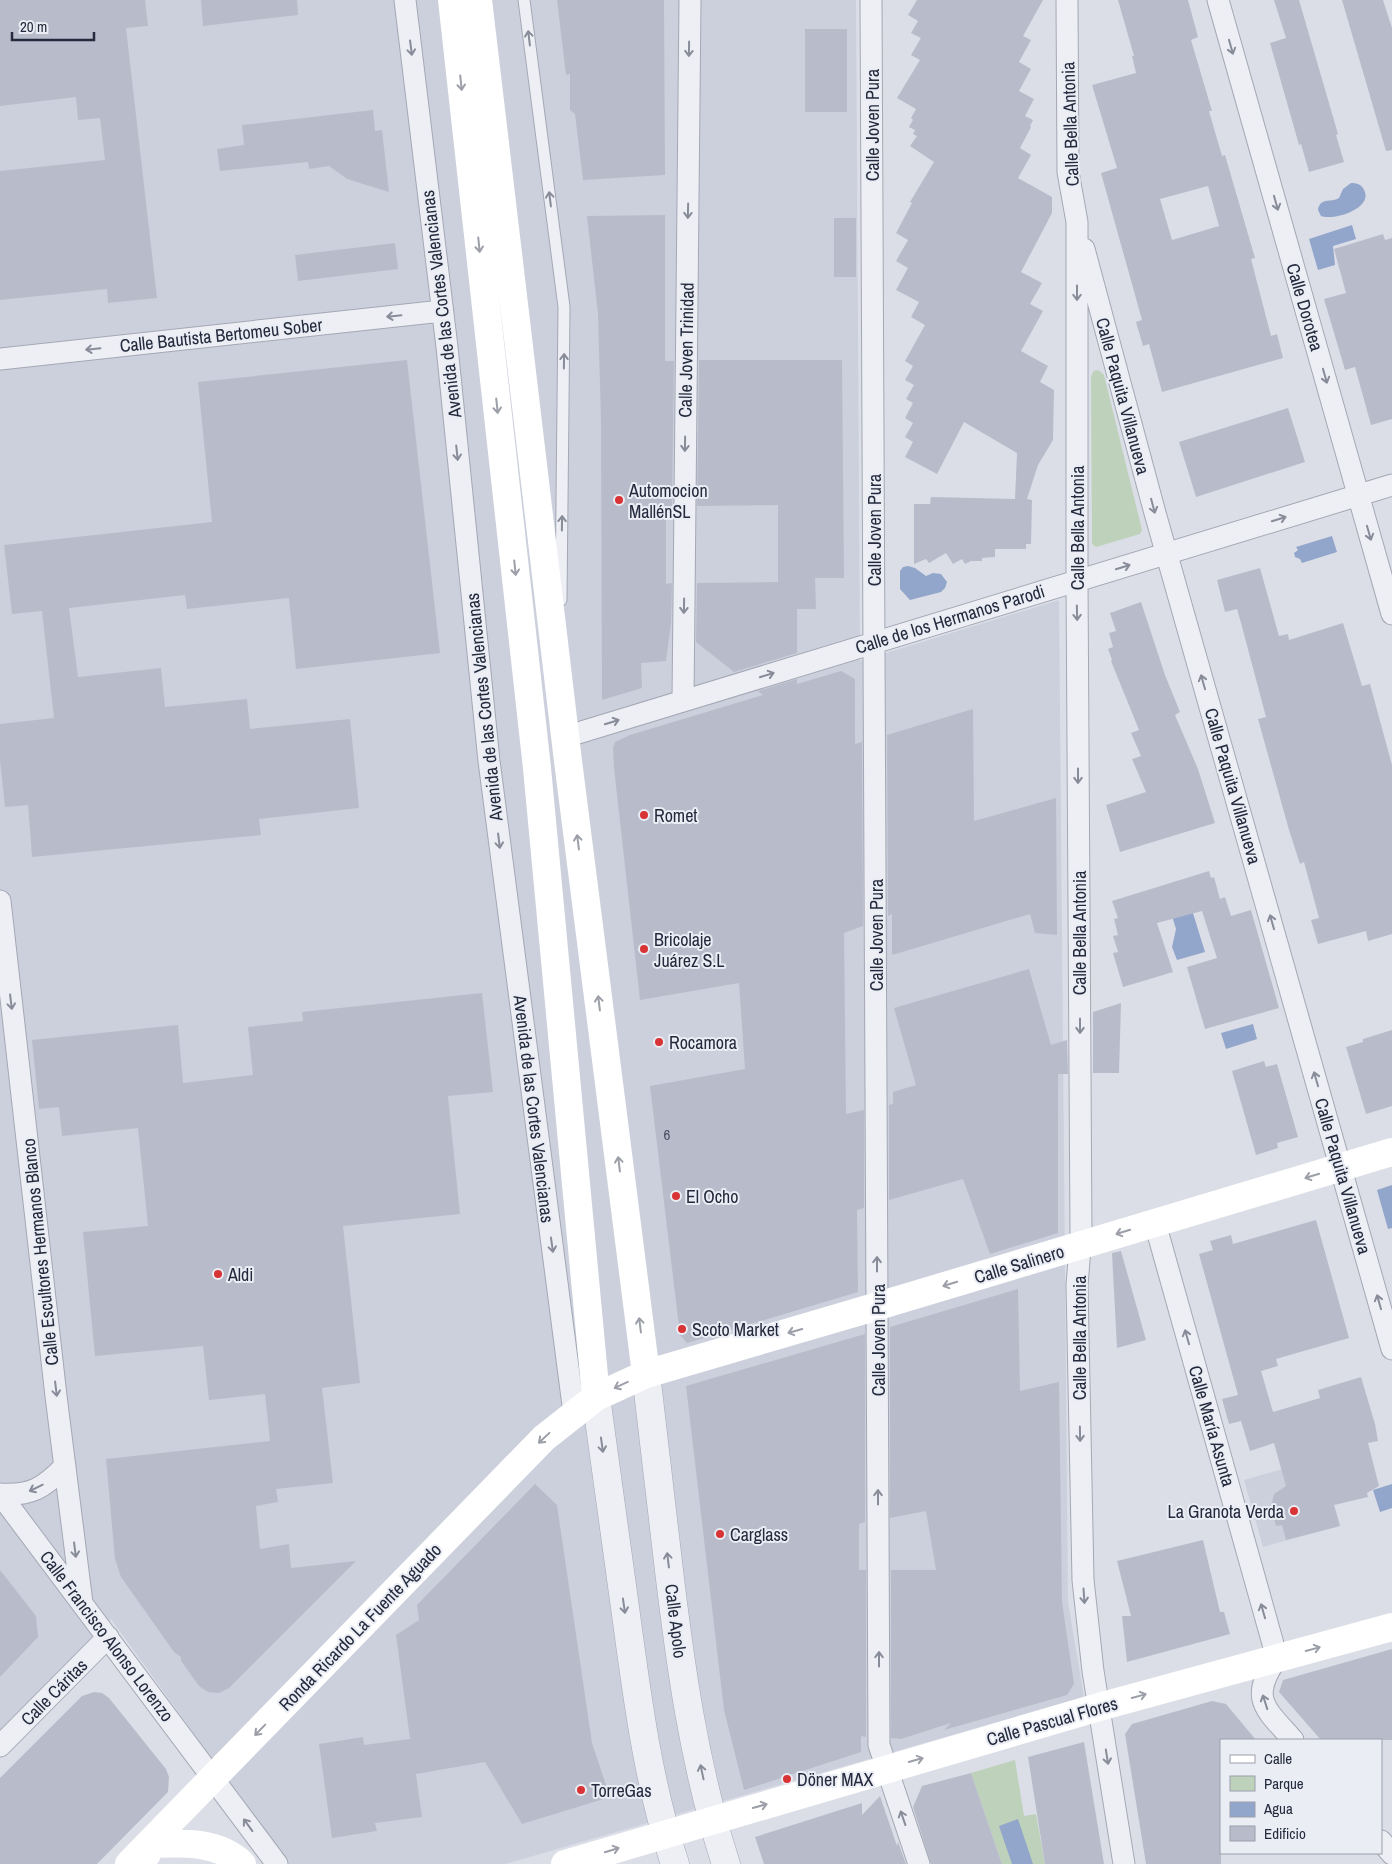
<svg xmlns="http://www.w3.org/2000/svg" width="1392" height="1864" font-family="'Archivo Narrow',sans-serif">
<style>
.built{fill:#ccd0dc}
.green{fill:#bed1bb}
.water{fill:#92a5ca}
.building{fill:#b8bcca;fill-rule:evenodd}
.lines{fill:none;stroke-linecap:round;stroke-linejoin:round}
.service-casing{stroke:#a4a8b4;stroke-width:13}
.minor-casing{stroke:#a4a8b4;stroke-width:23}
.tertiary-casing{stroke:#a4a8b4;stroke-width:29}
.service{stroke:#edeff5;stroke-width:11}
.minor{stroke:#edeff5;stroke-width:21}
.tertiary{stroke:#edeff5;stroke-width:28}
.secondary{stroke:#fff;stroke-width:28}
.oneway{stroke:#888c99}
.oneway2{stroke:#9c9fa8}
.poi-dot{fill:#d83335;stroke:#eaedf4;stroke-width:2}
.labels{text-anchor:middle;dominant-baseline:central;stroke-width:4;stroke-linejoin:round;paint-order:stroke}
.number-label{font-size:15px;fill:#494e60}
.street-label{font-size:18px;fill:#242a3d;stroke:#eaedf4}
.poi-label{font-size:18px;fill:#242a3d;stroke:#eaedf4;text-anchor:start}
</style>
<rect width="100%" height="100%" fill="#dbdee7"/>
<!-- built -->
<path class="built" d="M0 0H856L860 661 1059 600 1068 1602 1084 1697 505 1864H288L111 1619 0 1732Z
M1321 1458 1340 1526 1263 1547 1244 1480Z"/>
<!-- green -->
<path class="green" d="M1096 370 1100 371 1104 375 1142 530 1140 534 1096 547 1092 544 1091 377 1093 372Z
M1015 1760 1024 1816 1036 1814 1045 1864H1002L971 1773Z"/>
<!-- water -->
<path class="water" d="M1351 183C1356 183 1362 184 1364 190 1374 208 1334 221 1321 216L1318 210C1320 197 1331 203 1339 198L1343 189Z
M1352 225 1356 239 1333 246 1335 265 1318 270 1309 239Z
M1332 536 1337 552 1302 563 1300 559 1295 557 1294 553 1298 550 1296 547Z
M908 566 915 568 926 576 933 573 941 574 947 582 945 588 941 592 910 600 900 589V571L903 567Z
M1192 910 1205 952 1177 960 1172 947 1176 929 1172 916Z
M1253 1024 1257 1039 1226 1049 1221 1033Z
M1392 1185V1228L1388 1229 1377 1190Z
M1392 1484V1508L1380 1512 1373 1490Z
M1018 1819 1033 1864H1012L999 1826Z"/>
<!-- building -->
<path class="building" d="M0 0H145L148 26 126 28 157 298 108 303 107 289 0 300V171L105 160 100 118 78 120 76 97 0 106Z
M201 0H297L298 15 203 26Z
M557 0H664L665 175 583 180 575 114 570 110V74L566 75Z
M917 0H1043L1023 36 1031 40 1019 62 1031 69 1019 91 1034 99 1025 116 1033 120 1030 126 1031 127 1020 148 1031 155 1018 178 1052 197V213L1021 272 1042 283 1030 304 1043 311 1021 351 1048 366 1040 382 1054 390 1053 440 1038 465 1027 499 1032 500 1031 544H1026V549H995V557L982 558V561H971L965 564 962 559 953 564 946 553 929 563 926 559 914 564V504H930L931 497 1015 499 1017 453 964 422 937 474 905 457 913 442 905 437 913 423 905 418 913 403 906 399 914 385 905 380 913 366 905 361 925 325 911 317 919 302 896 290 908 268 896 261 908 240 896 233 912 203 910 202 934 162 910 146 917 136 913 134 915 130 909 127 913 120 911 118 916 109 897 98 920 60 911 55 921 38 911 33 918 21 908 15Z
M1118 0H1188L1198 37 1191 40 1212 111H1209L1222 156 1225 155 1255 258 1251 259 1271 336 1277 334 1283 358 1162 392 1149 344 1143 346 1136 322 1142 320 1101 173 1117 168 1092 85 1136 73 1132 56H1134ZM1208 186 1219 226 1172 240 1160 199Z
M1274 0H1299L1338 134 1336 135 1344 162 1309 172 1301 144 1299 145 1270 43 1286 38Z
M1342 0H1383L1392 28V150L1386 151Z
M805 29H847V112H805Z
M373 110 375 131 382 130 389 192 347 179 329 166 309 169 308 162 220 171 217 149 244 145 242 125Z
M665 215V361H674L672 506H666V584L672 583 671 623 666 661 641 663 642 688 602 700 601 420 598 314 587 216Z
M834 218H856V277H834Z
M1383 234 1385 240 1392 238V419L1371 425 1355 367 1345 370 1324 299 1346 293 1334 249Z
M395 243 398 269 298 281 295 255Z
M407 360 440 653 296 669 289 598 187 609 185 595 69 608 78 677 161 668 165 707 247 699 250 729 350 719 359 808 259 819 261 835 32 857 28 805 5 807 0 760V724L54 718 42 611 12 614 4 545 212 522 198 382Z
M699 360H842L844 578H815L816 609H797V653L734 672 696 642 697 583 778 582V505L697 506Z
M1288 408 1305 462 1196 497 1179 442Z
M1260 568 1279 636 1288 634 1289 640 1343 623 1362 686 1370 684 1392 765V934L1368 941 1366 931 1318 944 1311 920 1319 918 1304 862 1300 864 1289 830 1258 719 1266 717 1241 623 1237 609 1225 612 1217 580Z
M1141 602 1165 675 1180 712 1175 715 1198 769 1215 823 1120 852 1106 805 1146 792 1132 759 1141 756 1131 733 1139 730 1111 661 1112 660 1108 649 1113 647 1109 633 1116 631 1110 613Z
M841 671 855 679V744L862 742 863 926 844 933 846 1114 864 1110V1208L857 1210 858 1292 687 1343 680 1335 650 1086 745 1069 739 983 640 1000 614 768 613 748 615 742 630 735 763 695 758 691 797 679V684Z
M973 709 974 821 1056 798 1057 935 1035 933 1030 914 892 955V914L888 916 887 735Z
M1209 871 1211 878 1214 877 1220 899 1225 897 1231 916 1251 910 1279 1008 1205 1029 1187 967 1217 958 1202 911 1157 923 1173 972 1123 987 1113 953 1118 952 1113 936 1118 935 1114 919 1118 918 1112 901Z
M1029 969 1051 1045 1067 1040 1068 1074H1058V1233L990 1254 963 1179 889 1200V1105L893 1104V1092L916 1085 894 1008Z
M482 993 493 1092 448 1096 460 1214 343 1226 360 1383 322 1388 333 1483 276 1489 278 1502 256 1506 260 1549 289 1544 291 1568 356 1561 229 1688 219 1693 208 1692 199 1686 181 1661V1657L174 1652 121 1577 115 1559 106 1459 270 1441 265 1394 209 1400 203 1346 95 1356 83 1232 148 1226 138 1128 62 1136 59 1107 39 1109 32 1040 178 1025 183 1083 253 1075 248 1027 303 1021 302 1012Z
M1121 1003 1119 1073H1093V1012Z
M1392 1030V1106L1366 1114 1346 1047 1363 1042V1039Z
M1264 1061 1266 1067 1277 1064 1298 1137 1277 1143 1278 1148 1256 1155 1232 1071Z
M1316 1220 1349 1338 1276 1359 1278 1366 1261 1371 1273 1412 1320 1398 1318 1390 1361 1377 1375 1424 1378 1441 1368 1443 1379 1486 1367 1493 1368 1497 1334 1505 1340 1526 1286 1540 1282 1525 1276 1526 1271 1507 1274 1494 1286 1486 1274 1443 1250 1451 1241 1421 1229 1424 1222 1399 1238 1395 1199 1254 1213 1250 1210 1241 1231 1235 1233 1244Z
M1121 1251 1146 1340 1117 1348 1112 1253Z
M1018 1289 1020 1391 1059 1382 1062 1602 1074 1684 1067 1695 944 1730 951 1723 901 1739 891 1738V1570H936L926 1511 890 1518V1327Z
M865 1334V1522L859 1524V1570H866V1737L861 1736V1752L744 1790 724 1710 686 1386Z
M535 1484 557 1505 592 1743 610 1797 522 1824 485 1762 416 1774 422 1817 375 1823 377 1831 332 1838 319 1744 363 1737 364 1745 410 1739 396 1635 419 1620 417 1605Z
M1203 1540 1220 1612H1224L1230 1634 1127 1662 1122 1616H1131L1117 1561Z
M0 1570 36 1616 38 1637 0 1677Z
M1392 1649V1740H1321L1279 1692 1283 1680Z
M94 1692 102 1693 109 1698 166 1769 169 1777 168 1792 97 1864H0V1778L82 1696Z
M1212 1701 1226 1704 1256 1740H1221V1864H1146L1125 1734 1132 1724Z
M1084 1742 1104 1864H1045L1028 1757Z
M971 1773 1002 1864H931L913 1807 922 1786Z
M880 1796 897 1846 898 1842 906 1864H764L755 1837 862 1803V1815Z"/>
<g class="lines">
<!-- service casing -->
<g class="service-casing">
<path id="service" d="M524 0 564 307 561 600"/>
</g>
<!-- minor casing -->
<g class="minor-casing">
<path id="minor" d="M405 0 447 347 489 761 574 1413
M871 0 879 1745 919 1864
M1067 0 1068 172 1077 222V581L1081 1236 1077 1285 1083 1580 1093 1671 1124 1864
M1218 0 1392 614
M1084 249 1155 513 1392 1349
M0 359 442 311
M683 701 690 0
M565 737 1392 485
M0 901 56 1396 82 1603
M1155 1223 1277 1658C1248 1699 1266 1709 1293 1740
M0 1494 277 1864
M0 1494C31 1496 44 1488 65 1466
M0 1746 108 1637
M1381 1841 1392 1854"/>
</g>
<!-- tertiary casing -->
<g class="tertiary-casing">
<path id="tertiary" d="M646 1374C653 1437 661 1499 668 1562 680 1664 694 1766 726 1864
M596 1397C606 1472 616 1547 627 1622 638 1704 649 1786 675 1864"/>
</g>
<!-- service -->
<use href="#service" class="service"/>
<!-- minor -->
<use href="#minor" class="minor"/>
<!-- tertiary -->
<use href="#tertiary" class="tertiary"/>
<!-- secondary -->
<path class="secondary" d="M452 0 537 768 596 1397
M478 0 568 761 646 1374
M147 1854 149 1844C181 1843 217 1840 242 1864
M129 1864 544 1438 596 1397 646 1374 878 1306 1392 1152
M565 1864 1099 1707 1392 1627"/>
</g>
<!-- one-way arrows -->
<defs><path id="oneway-shaft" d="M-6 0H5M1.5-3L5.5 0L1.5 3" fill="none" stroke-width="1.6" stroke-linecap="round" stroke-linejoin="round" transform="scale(1.25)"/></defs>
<g class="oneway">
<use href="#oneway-shaft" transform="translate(529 38) rotate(-97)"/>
<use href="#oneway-shaft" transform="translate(1231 47) rotate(74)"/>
<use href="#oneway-shaft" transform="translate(411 48) rotate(83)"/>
<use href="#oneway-shaft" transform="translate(689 49) rotate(91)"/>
<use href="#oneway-shaft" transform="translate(550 199) rotate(-97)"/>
<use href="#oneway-shaft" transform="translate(1276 203) rotate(74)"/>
<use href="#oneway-shaft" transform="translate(688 211) rotate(91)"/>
<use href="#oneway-shaft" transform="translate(1077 293) rotate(90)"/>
<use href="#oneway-shaft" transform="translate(394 316) rotate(174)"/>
<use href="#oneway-shaft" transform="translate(93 349) rotate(174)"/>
<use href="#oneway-shaft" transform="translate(564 361) rotate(-89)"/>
<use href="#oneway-shaft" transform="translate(1325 376) rotate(74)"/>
<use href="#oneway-shaft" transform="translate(685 444) rotate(91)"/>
<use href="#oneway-shaft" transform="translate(457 453) rotate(84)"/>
<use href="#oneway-shaft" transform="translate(1153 506) rotate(75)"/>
<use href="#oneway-shaft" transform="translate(1279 519) rotate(-17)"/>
<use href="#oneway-shaft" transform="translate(562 523) rotate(-89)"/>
<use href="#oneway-shaft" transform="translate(1369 533) rotate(74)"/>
<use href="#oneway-shaft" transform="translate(1123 567) rotate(-17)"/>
<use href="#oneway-shaft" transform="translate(684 606) rotate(91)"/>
<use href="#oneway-shaft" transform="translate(1077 613) rotate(89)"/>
<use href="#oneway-shaft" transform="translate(767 675) rotate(-17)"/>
<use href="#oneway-shaft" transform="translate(1203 682) rotate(-106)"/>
<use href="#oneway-shaft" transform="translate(612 722) rotate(-17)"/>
<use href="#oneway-shaft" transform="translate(1078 776) rotate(90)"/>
<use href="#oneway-shaft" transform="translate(499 841) rotate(83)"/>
<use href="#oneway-shaft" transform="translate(1272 922) rotate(-106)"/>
<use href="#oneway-shaft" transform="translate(11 1002) rotate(83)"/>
<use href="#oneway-shaft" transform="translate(1080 1026) rotate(90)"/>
<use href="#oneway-shaft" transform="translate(1316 1079) rotate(-106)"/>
<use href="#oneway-shaft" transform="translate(552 1245) rotate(82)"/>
<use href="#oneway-shaft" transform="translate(877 1264) rotate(-90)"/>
<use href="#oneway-shaft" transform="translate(1379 1302) rotate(-106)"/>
<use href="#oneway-shaft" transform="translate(1187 1337) rotate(-106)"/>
<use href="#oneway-shaft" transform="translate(56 1389) rotate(83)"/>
<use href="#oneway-shaft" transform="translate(1080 1434) rotate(89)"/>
<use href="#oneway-shaft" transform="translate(602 1445) rotate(82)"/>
<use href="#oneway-shaft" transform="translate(36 1488) rotate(154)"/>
<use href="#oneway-shaft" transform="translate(878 1497) rotate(-90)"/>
<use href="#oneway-shaft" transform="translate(75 1550) rotate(83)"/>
<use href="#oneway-shaft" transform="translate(668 1560) rotate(-97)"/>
<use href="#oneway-shaft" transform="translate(1084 1596) rotate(86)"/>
<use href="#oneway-shaft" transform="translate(624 1606) rotate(82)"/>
<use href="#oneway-shaft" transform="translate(1263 1611) rotate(-106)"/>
<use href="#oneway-shaft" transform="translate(879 1659) rotate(-90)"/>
<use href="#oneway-shaft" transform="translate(1265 1702) rotate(-108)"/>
<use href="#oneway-shaft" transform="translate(1107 1757) rotate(81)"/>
<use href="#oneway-shaft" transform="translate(702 1772) rotate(-102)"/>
<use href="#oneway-shaft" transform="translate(903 1818) rotate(-109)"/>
<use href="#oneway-shaft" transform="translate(248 1825) rotate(-126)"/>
</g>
<g class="oneway2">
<use href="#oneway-shaft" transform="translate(461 83) rotate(84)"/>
<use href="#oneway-shaft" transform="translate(479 245) rotate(84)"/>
<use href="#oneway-shaft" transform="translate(497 406) rotate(84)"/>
<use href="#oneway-shaft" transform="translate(515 568) rotate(84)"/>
<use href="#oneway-shaft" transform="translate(578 842) rotate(-97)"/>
<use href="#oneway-shaft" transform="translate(599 1003) rotate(-97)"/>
<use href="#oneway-shaft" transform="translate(619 1164) rotate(-97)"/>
<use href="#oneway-shaft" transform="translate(1312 1176) rotate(163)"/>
<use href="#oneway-shaft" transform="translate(1123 1232) rotate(163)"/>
<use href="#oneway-shaft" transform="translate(950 1284) rotate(163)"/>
<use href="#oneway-shaft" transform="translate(640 1325) rotate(-97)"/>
<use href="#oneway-shaft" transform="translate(795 1331) rotate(164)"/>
<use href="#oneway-shaft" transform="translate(621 1385) rotate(155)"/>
<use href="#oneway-shaft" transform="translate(544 1438) rotate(137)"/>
<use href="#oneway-shaft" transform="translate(1313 1649) rotate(-15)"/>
<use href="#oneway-shaft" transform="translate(1139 1696) rotate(-15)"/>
<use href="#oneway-shaft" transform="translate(260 1730) rotate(134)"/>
<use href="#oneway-shaft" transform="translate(916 1760) rotate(-16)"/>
<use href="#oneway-shaft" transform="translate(760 1806) rotate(-16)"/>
<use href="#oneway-shaft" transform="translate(612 1850) rotate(-17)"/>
</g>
<!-- markers -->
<g class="poi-dot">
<circle cx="619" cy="500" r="5"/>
<circle cx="644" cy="815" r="5"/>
<circle cx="644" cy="949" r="5"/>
<circle cx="659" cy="1042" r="5"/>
<circle cx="676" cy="1196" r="5"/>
<circle cx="218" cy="1274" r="5"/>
<circle cx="682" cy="1329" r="5"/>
<circle cx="1294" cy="1511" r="5"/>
<circle cx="720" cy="1534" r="5"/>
<circle cx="787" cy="1779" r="5"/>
<circle cx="581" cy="1790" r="5"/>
</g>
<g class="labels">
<!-- number labels -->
<g class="number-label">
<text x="667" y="1134">6</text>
</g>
<!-- street labels -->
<g class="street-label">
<text transform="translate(1070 124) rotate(-92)">Calle Bella Antonia</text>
<text transform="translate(872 125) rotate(-90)">Calle Joven Pura</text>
<text transform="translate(441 304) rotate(-97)">Avenida de las Cortes Valencianas</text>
<text transform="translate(1305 307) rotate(74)">Calle Dorotea</text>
<text transform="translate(221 335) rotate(-6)">Calle Bautista Bertomeu Sober</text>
<text transform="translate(686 350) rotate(-89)">Calle Joven Trinidad</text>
<text transform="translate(1123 396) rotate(75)">Calle Paquita Villanueva</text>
<text transform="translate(1077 528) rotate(-90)">Calle Bella Antonia</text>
<text transform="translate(874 530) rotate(-90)">Calle Joven Pura</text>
<text transform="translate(950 619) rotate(-17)">Calle de los Hermanos Parodi</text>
<text transform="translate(484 707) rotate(-96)">Avenida de las Cortes Valencianas</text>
<text transform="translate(1233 786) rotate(74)">Calle Paquita Villanueva</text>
<text transform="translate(1079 933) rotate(-90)">Calle Bella Antonia</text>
<text transform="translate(876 935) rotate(-90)">Calle Joven Pura</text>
<text transform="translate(534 1109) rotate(83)">Avenida de las Cortes Valencianas</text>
<text transform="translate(1343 1176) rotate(74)">Calle Paquita Villanueva</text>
<text transform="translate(40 1252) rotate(-96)">Calle Escultores Hermanos Blanco</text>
<text transform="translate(1019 1264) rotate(-17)">Calle Salinero</text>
<text transform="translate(1079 1338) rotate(-90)">Calle Bella Antonia</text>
<text transform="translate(878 1340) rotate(-90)">Calle Joven Pura</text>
<text transform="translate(1212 1426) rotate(74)">Calle María Asunta</text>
<text transform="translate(676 1621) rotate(83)">Calle Apolo</text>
<text transform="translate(360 1627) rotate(-46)">Ronda Ricardo La Fuente Aguado</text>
<text transform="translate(107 1636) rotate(53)">Calle Francisco Alonso Lorenzo</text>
<text transform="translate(54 1692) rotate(-45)">Calle Cáritas</text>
<text transform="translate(1052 1721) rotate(-16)">Calle Pascual Flores</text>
</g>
<!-- poi labels -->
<g class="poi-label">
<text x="629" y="490">Automocion<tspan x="629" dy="21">MallénSL</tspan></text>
<text x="654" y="815">Romet</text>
<text x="654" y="939">Bricolaje<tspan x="654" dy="21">Juárez S.L</tspan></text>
<text x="669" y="1042">Rocamora</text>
<text x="686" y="1196">El Ocho</text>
<text x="228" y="1274">Aldi</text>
<text x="692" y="1329">Scoto Market</text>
<text x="1284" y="1511" text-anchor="end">La Granota Verda</text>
<text x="730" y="1534">Carglass</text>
<text x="797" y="1779">Döner MAX</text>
<text x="591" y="1790">TorreGas</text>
</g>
</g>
<!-- legend -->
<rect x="1220" y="1739" width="162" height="115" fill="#eaedf4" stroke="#9b9fab"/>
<rect x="1230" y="1755" width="25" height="8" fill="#ffffff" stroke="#9b9fab"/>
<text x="1264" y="1764" font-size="15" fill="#242a3d">Calle</text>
<rect x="1230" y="1776" width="25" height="15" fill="#bed1bb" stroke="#9b9fab"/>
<text x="1264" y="1789" font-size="15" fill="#242a3d">Parque</text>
<rect x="1230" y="1802" width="25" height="15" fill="#92a5ca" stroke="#9b9fab"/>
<text x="1264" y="1814" font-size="15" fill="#242a3d">Agua</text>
<rect x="1230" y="1826" width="25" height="15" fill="#b8bcca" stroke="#9b9fab"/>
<text x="1264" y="1839" font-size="15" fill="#242a3d">Edificio</text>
<!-- scale -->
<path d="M12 32v8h82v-8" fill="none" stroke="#242a3d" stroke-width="2.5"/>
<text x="20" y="32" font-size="15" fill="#242a3d" stroke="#eaedf4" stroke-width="4" paint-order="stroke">20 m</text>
</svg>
